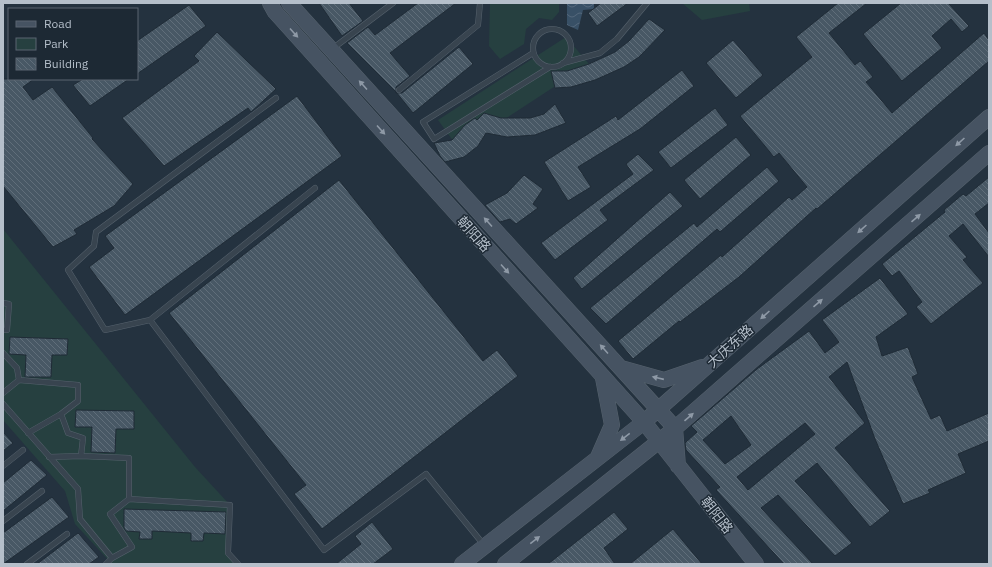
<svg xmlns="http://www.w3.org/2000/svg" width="992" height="567" font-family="'IBM Plex Sans','Noto Sans SC',sans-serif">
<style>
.green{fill:#264040}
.water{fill:url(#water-waves)}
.building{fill:url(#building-back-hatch);stroke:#1f2b36;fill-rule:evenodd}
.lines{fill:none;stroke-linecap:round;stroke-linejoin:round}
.service-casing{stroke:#56626d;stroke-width:6}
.secondary-casing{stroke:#56626d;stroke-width:16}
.service{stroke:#38444f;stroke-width:5}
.secondary{stroke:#465362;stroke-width:15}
.oneway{fill:#8e99a6}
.labels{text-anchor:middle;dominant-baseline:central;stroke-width:3;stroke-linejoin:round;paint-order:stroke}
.street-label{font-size:14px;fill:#b5bfca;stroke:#1d2934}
</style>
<defs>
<pattern id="water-waves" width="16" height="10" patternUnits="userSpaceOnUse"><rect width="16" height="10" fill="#385066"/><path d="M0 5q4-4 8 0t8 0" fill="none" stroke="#53677b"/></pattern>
<pattern id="building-back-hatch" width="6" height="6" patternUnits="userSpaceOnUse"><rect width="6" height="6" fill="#485865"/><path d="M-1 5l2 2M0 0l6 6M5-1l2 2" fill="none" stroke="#606e7a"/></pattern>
</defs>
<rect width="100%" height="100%" fill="#24323f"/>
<!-- green -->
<path class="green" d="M490 3H559V12L552 20 539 18 526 29 524 44 500 59 489 46Z
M682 3H749L750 11 702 20Z
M566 37 589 64 459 149 438 120Z
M3 229 195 467 230 505 228 553 238 564H112L75 524 65 491 3 420Z"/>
<!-- water -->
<path class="water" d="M567 3H594V9L583 10 578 30 567 25Z"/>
<!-- building -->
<path class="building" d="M319 3H349L363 21 342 36Z
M418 3H456L390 53 410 76 396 87V93H402L459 47 473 64 413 113 396 92 347 43 368 27 375 35Z
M601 3H628L597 26 588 13Z
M838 3H867L829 33 855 65 860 61 873 77 866 82 892 113 984 33 989 40V61L817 209 816 208 739 277 680 322 679 321 633 359 618 341 721 255 722 257 789 197 792 200 807 187 779 153 774 157 740 116 812 57 796 37Z
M901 3H948L969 26 962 32 951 19 932 36 942 48 902 81 863 34Z
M189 5 206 26 137 74V41Z
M649 19 665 30 639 57 624 67 595 80 571 87 555 88 551 71H567L589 64 615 52 629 41Z
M217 32 276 89 251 112 248 108 164 166 122 118 199 61 194 56Z
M733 40 763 75 736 98 706 63Z
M682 70 694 86 640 129 578 167 591 187 568 201 544 162 616 116 618 120Z
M3 79H34L23 87 33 100 52 87 93 138 92 139 133 184 114 206 74 230 77 234 53 247 3 186Z
M83 79H129L90 106 73 85Z
M297 96 342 156 125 315 89 267 114 248 105 236Z
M555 104 566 123 535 135 507 137 486 133 478 146 464 157 445 162 440 156 434 143 452 140 465 125 475 118 477 120 484 113 501 118H530L544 114Z
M715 108 728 125 671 168 658 152Z
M736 137 751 155 700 199 684 180Z
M638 154 654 170 600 210 608 220 555 260 541 243 633 174 626 164Z
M767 167 779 181 720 232 717 229 606 324 590 308 694 223 697 227Z
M524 175 543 189 533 204 538 208 516 224 510 219 500 222 485 205 507 193Z
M989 177V203L975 214 989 233V257L963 224 949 236 967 257 963 260 983 283 931 324 916 307 922 302 899 271 892 276 882 264 945 212 944 210 963 194 966 196Z
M339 180 483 361 497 350 518 376 322 529 294 494 306 485 169 313Z
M670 192 683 206 582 289 573 278Z
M880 278 908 314 876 337 882 356 908 347 918 374 912 377 931 419 940 415 947 431 989 413V441L958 454 966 473 928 490 930 493 903 504 875 439 847 362 829 377 865 423 835 448 890 511 870 527 817 463 795 481 852 543 835 556 778 495 761 508 813 564H784L716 490 720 487 686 450 685 443 697 432 691 426 757 369 809 331 825 353 839 342 822 320ZM731 416 751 445 725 464 703 440ZM805 423 815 434 748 490 737 477Z
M10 337 68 339 67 355H52L51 377H25L26 355 9 354Z
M76 410 134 411V429H116L115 453 91 452 92 427H75Z
M3 432 13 443 3 451Z
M31 460 47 475 3 511V483Z
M52 497 69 517 3 564V533Z
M124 509 226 512 225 534 204 533 203 541H191V533L152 531V539H139L140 532 126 531 124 528Z
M614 512 628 529 604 548 615 564H548Z
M372 522 393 549 373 564H336L361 544 355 536Z
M673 529 702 564H630Z
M78 533 99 557 89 564H37Z"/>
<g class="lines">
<!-- service casing -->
<g class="service-casing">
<path id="service" d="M533 48a19 19 0 1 1 38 0a19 19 0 1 1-38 0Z
M332 49 393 3
M533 53 423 122 434 139 550 67
M563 63 600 53 617 39 647 3
M399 90 478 25 480 3
M315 188 150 320 324 550 426 474 484 545
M3 303 9 304 7 330H3
M150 320 105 330 68 270 94 246 96 232 276 98
M3 353 17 368 19 380 78 385V401L61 414 68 433 83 438 81 456 129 458V499L230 505 228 553 238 564
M3 393 19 380
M3 404 78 489 80 519 112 558 106 564
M28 433 61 414
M49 457 81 456
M3 466 23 450
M3 521 42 491
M112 558 132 547 110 514 129 499
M27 564 67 534"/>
</g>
<!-- secondary casing -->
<g class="secondary-casing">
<path id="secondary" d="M270 3 275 12 644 422 756 564
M289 3 675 428 678 466
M621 368 664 380 702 367
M598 457 612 425 603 378
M462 564 644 422 989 117
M505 564 673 430 989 153"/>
</g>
<!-- service -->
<use href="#service" class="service"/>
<!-- secondary -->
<use href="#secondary" class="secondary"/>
</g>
<!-- one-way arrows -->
<defs><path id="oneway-solid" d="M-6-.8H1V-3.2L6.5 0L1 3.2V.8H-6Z"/></defs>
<g class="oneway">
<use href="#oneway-solid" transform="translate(294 33) rotate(48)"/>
<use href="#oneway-solid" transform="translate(363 85) rotate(-132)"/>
<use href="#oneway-solid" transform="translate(381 130) rotate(48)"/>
<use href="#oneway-solid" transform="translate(960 142) rotate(138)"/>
<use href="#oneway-solid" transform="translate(916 218) rotate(-41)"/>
<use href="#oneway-solid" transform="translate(488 222) rotate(-132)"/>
<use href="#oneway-solid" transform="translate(862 229) rotate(138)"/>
<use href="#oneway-solid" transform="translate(505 269) rotate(48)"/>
<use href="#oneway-solid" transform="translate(818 303) rotate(-41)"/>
<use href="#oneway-solid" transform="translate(765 315) rotate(138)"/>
<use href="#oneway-solid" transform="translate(604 349) rotate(-132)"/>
<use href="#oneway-solid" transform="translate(658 378) rotate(-167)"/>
<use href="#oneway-solid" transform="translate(689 417) rotate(-41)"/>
<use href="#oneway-solid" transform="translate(625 437) rotate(142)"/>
<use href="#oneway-solid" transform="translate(535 540) rotate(-38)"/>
</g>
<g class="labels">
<!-- street labels -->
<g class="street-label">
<text transform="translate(474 234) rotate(48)">朝阳路</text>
<text transform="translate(730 346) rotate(-42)">大庆东路</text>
<text transform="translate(717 515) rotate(52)">朝阳路</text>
</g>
</g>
<!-- border -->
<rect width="992" height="567" fill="none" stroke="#b5bfca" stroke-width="8"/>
<!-- legend -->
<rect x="8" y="8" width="130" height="72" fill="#1d2934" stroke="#5a6570"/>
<rect x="16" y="21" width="20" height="6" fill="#465362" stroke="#5a6570"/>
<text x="44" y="28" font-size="12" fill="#b5bfca">Road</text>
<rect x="16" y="38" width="20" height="12" fill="#264040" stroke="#5a6570"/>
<text x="44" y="48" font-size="12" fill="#b5bfca">Park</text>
<rect x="16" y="58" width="20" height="12" fill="url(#building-back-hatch)" stroke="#5a6570"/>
<text x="44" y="68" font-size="12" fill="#b5bfca">Building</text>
</svg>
